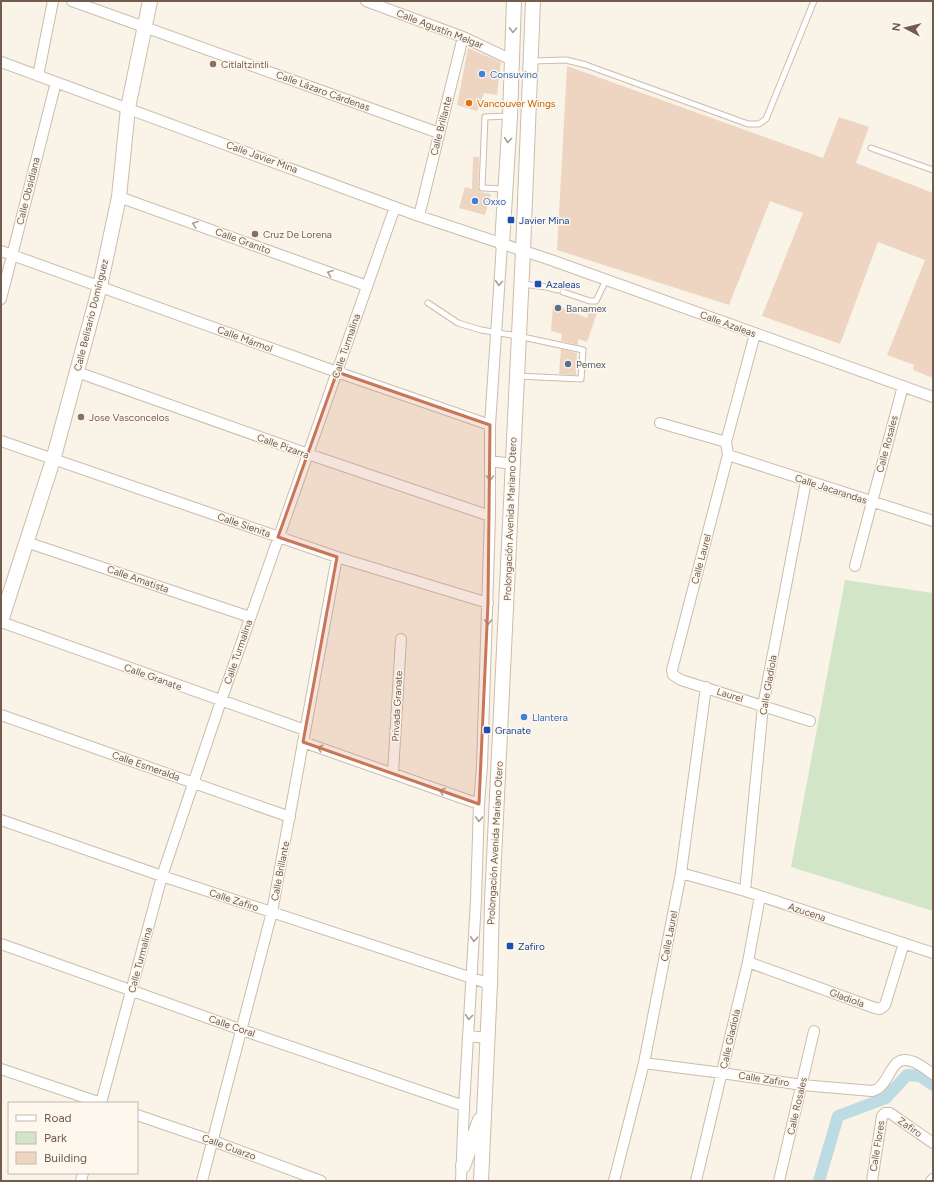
<svg xmlns="http://www.w3.org/2000/svg" width="934" height="1182" font-family="Figtree,sans-serif">
<style>
.green{fill:#d2e6c7}
.lines{fill:none;stroke-linecap:round;stroke-linejoin:round}
.canal{stroke:#bddbe2;stroke-width:12}
.building{fill:#edd5c1}
.lane-casing{stroke:#cbbcae;stroke-width:7}
.street-casing{stroke:#cbbcae;stroke-width:12}
.secondary-casing{stroke:#cdbcac;stroke-width:16}
.lane{stroke:#fff;stroke-width:5}
.street{stroke:#fff;stroke-width:10}
.secondary{stroke:#fff;stroke-width:14}
.oneway{stroke:#aa9d95}
.marked{fill:#c97656;fill-opacity:0.2;stroke:#c97656;stroke-width:3;stroke-linejoin:round}
.education-dot{fill:#8d6e63;stroke:#fdf7ed;stroke-width:1.5}
.shop-dot{fill:#3f7fe0;stroke:#fdf7ed;stroke-width:1.5}
.food-dot{fill:#e8710a;stroke:#fdf7ed;stroke-width:1.5}
.transit-dot{fill:#1a4fb4;stroke:#fdf7ed;stroke-width:1.5}
.service-dot{fill:#5c6f8a;stroke:#fdf7ed;stroke-width:1.5}
.labels{text-anchor:middle;dominant-baseline:central;stroke-width:3;stroke-linejoin:round;paint-order:stroke}
.street-label{font-size:10px;fill:#715c4e;stroke:#fdf7ed}
.education-label{font-size:10px;fill:#785e54;stroke:#fdf7ed;text-anchor:start}
.shop-label{font-size:10px;fill:#366cbe;stroke:#fdf7ed;text-anchor:start}
.food-label{font-size:10px;fill:#c56008;stroke:#fdf7ed;text-anchor:start}
.transit-label{font-size:10px;fill:#164399;stroke:#fdf7ed;text-anchor:start}
.service-label{font-size:10px;fill:#4e5e75;stroke:#fdf7ed;text-anchor:start}
</style>
<rect width="100%" height="100%" fill="#faf3e7"/>
<!-- green -->
<path class="green" d="M845 580 933 593V911L791 867Z"/>
<g class="lines">
<!-- canal -->
<path class="canal" d="M819 1181 838 1116 886 1098 907 1075 920 1076 933 1085"/>
</g>
<!-- building -->
<path class="building" d="M468 48 501 62 497 95 484 93 477 111 457 105Z
M567 66 823 158 839 117 869 127 856 163 933 193V378L913 370 914 365 887 355 925 260 878 242 840 344 762 316 803 213 770 201 729 305 557 250Z
M473 157H479L478 189 480 192 491 194 485 215 459 208 465 187 472 189Z
M553 304 587 318 589 311 597 313 587 342 578 339V345L561 341 562 334 551 331Z
M561 349 577 353 576 375 559 374Z"/>
<g class="lines">
<!-- lane casing -->
<g class="lane-casing">
<path id="lane" d="M532 61 566 60 586 65 748 124H759L766 119 814 1
M871 148 933 170
M504 189 482 188 485 117 509 116
M522 284 547 287 558 290
M563 292 590 301H596L606 280
M428 303 458 323 481 330 518 336 583 350 581 379 517 376"/>
</g>
<!-- street casing -->
<g class="street-casing">
<path id="street" d="M72 1 439 133
M366 1 463 37 512 60
M1 62 419 216 551 260 933 397
M38 76 53 1
M119 197 367 286
M419 216 463 37
M1 251 337 372 490 425
M1 299 56 82
M755 334 726 442 728 455 672 670 673 675 681 680 810 721
M77 372 308 454 490 516
M660 423 726 442
M1 441 337 557 488 603
M728 455 933 521
M490 461 513 464
M26 542 250 617
M855 566 903 386
M1 622 305 730
M1 715 290 817
M303 742 479 804
M393 773 401 639
M1 820 162 876 490 984
M681 873 745 891 933 953
M745 891 763 706 806 481
M1 944 242 1030 464 1106
M748 962 875 1008 880 1009 885 1005 904 943
M468 1036 488 1038
M644 1063 722 1073 802 1085 872 1091C892 1087 888 1051 914 1062 921 1065 927 1070 933 1074
M1 1069 101 1103
M101 1103 162 876 221 701 395 207
M137 1115 213 1141 321 1181
M81 1181 83 1173
M202 1181 272 912 337 557
M461 1181 464 1106 476 900 479 804 482 766 490 516V425L502 244
M614 1181 644 1063 681 873 706 687
M696 1181 748 962 760 896
M779 1181 814 1031
M872 1181 882 1116 885 1113H890L933 1143
M931 1181 933 1179"/>
</g>
<!-- secondary casing -->
<g class="secondary-casing">
<path id="secondary" d="M502 244 510 116 514 1
M1 621 53 460 100 286 119 197 128 108 150 1
M463 1166 480 1120
M481 1181 490 984 492 901 523 251 533 1"/>
</g>
<!-- lane -->
<use href="#lane" class="lane"/>
<!-- street -->
<use href="#street" class="street"/>
<!-- secondary -->
<use href="#secondary" class="secondary"/>
</g>
<!-- one-way arrows -->
<defs><path id="oneway-chevron" d="M-2-3.5L2.5 0L-2 3.5" fill="none" stroke-width="1.6" stroke-linecap="round" stroke-linejoin="round"/></defs>
<g class="oneway">
<use href="#oneway-chevron" transform="translate(513 30) rotate(91)"/>
<use href="#oneway-chevron" transform="translate(508 140) rotate(94)"/>
<use href="#oneway-chevron" transform="translate(195 224) rotate(-160)"/>
<use href="#oneway-chevron" transform="translate(330 273) rotate(-160)"/>
<use href="#oneway-chevron" transform="translate(499 283) rotate(94)"/>
<use href="#oneway-chevron" transform="translate(490 478) rotate(90)"/>
<use href="#oneway-chevron" transform="translate(488 622) rotate(92)"/>
<use href="#oneway-chevron" transform="translate(320 748) rotate(-161)"/>
<use href="#oneway-chevron" transform="translate(442 791) rotate(-160)"/>
<use href="#oneway-chevron" transform="translate(479 819) rotate(92)"/>
<use href="#oneway-chevron" transform="translate(474 939) rotate(93)"/>
<use href="#oneway-chevron" transform="translate(469 1017) rotate(94)"/>
</g>
<!-- marked area -->
<path class="marked" d="M337 372 490 425 488 603 479 804 303 742 337 557 278 537Z"/>
<!-- markers -->
<g class="education-dot">
<circle cx="213" cy="64" r="4"/>
<circle cx="255" cy="234" r="4"/>
<circle cx="81" cy="417" r="4"/>
</g>
<g class="shop-dot">
<circle cx="482" cy="74" r="4"/>
<circle cx="475" cy="201" r="4"/>
<circle cx="524" cy="717" r="4"/>
</g>
<circle class="food-dot" cx="469" cy="103" r="4"/>
<g class="transit-dot">
<rect x="507" y="216" width="8" height="8" rx="2"/>
<rect x="534" y="280" width="8" height="8" rx="2"/>
<rect x="483" y="726" width="8" height="8" rx="2"/>
<rect x="506" y="942" width="8" height="8" rx="2"/>
</g>
<g class="service-dot">
<circle cx="558" cy="308" r="4"/>
<circle cx="568" cy="364" r="4"/>
</g>
<g class="labels">
<!-- street labels -->
<g class="street-label">
<text transform="translate(440 29) rotate(21)">Calle Agustín Melgar</text>
<text transform="translate(323 91) rotate(20)">Calle Lázaro Cárdenas</text>
<text transform="translate(441 126) rotate(-76)">Calle Brillante</text>
<text transform="translate(262 157) rotate(20)">Calle Javier Mina</text>
<text transform="translate(28 191) rotate(-76)">Calle Obsidiana</text>
<text transform="translate(243 241) rotate(20)">Calle Granito</text>
<text transform="translate(91 315) rotate(-76)">Calle Belisario Domínguez</text>
<text transform="translate(728 324) rotate(20)">Calle Azaleas</text>
<text transform="translate(245 339) rotate(20)">Calle Mármol</text>
<text transform="translate(346 346) rotate(-71)">Calle Turmalina</text>
<text transform="translate(887 444) rotate(-75)">Calle Rosales</text>
<text transform="translate(283 446) rotate(20)">Calle Pizarra</text>
<text transform="translate(831 489) rotate(18)">Calle Jacarandas</text>
<text transform="translate(510 519) rotate(-88)">Prolongación Avenida Mariano Otero</text>
<text transform="translate(244 525) rotate(19)">Calle Sienita</text>
<text transform="translate(701 559) rotate(-75)">Calle Laurel</text>
<text transform="translate(138 579) rotate(19)">Calle Amatista</text>
<text transform="translate(238 652) rotate(-71)">Calle Turmalina</text>
<text transform="translate(153 677) rotate(20)">Calle Granate</text>
<text transform="translate(768 685) rotate(-80)">Calle Gladiola</text>
<text transform="translate(730 695) rotate(18)">Laurel</text>
<text transform="translate(397 706) rotate(-87)">Privada Granate</text>
<text transform="translate(146 766) rotate(19)">Calle Esmeralda</text>
<text transform="translate(495 843) rotate(-87)">Prolongación Avenida Mariano Otero</text>
<text transform="translate(280 871) rotate(-79)">Calle Brillante</text>
<text transform="translate(234 900) rotate(18)">Calle Zafiro</text>
<text transform="translate(807 912) rotate(18)">Azucena</text>
<text transform="translate(669 936) rotate(-79)">Calle Laurel</text>
<text transform="translate(140 960) rotate(-75)">Calle Turmalina</text>
<text transform="translate(847 998) rotate(20)">Gladiola</text>
<text transform="translate(232 1026) rotate(19)">Calle Coral</text>
<text transform="translate(730 1039) rotate(-77)">Calle Gladiola</text>
<text transform="translate(764 1079) rotate(9)">Calle Zafiro</text>
<text transform="translate(797 1106) rotate(-77)">Calle Rosales</text>
<text transform="translate(910 1127) rotate(35)">Zafiro</text>
<text transform="translate(877 1146) rotate(-81)">Calle Flores</text>
<text transform="translate(229 1147) rotate(20)">Calle Cuarzo</text>
</g>
<!-- education labels -->
<g class="education-label">
<text x="221" y="64">Citlaltzintli</text>
<text x="263" y="234">Cruz De Lorena</text>
<text x="89" y="417">Jose Vasconcelos</text>
</g>
<!-- shop labels -->
<g class="shop-label">
<text x="490" y="74">Consuvino</text>
<text x="483" y="201">Oxxo</text>
<text x="532" y="717">Llantera</text>
</g>
<!-- food labels -->
<g class="food-label">
<text x="477" y="103">Vancouver Wings</text>
</g>
<!-- transit labels -->
<g class="transit-label">
<text x="519" y="220">Javier Mina</text>
<text x="546" y="284">Azaleas</text>
<text x="495" y="730">Granate</text>
<text x="518" y="946">Zafiro</text>
</g>
<!-- service labels -->
<g class="service-label">
<text x="566" y="308">Banamex</text>
<text x="576" y="364">Pemex</text>
</g>
</g>
<!-- border -->
<rect width="934" height="1182" fill="none" stroke="#715c4e" stroke-width="4"/>
<!-- legend -->
<rect x="8" y="1102" width="130" height="72" fill="#fdf7ed" stroke="#c5b9ad"/>
<rect x="16" y="1115" width="20" height="6" fill="#ffffff" stroke="#c5b9ad"/>
<text x="44" y="1122" font-size="12" fill="#715c4e">Road</text>
<rect x="16" y="1132" width="20" height="12" fill="#d2e6c7" stroke="#c5b9ad"/>
<text x="44" y="1142" font-size="12" fill="#715c4e">Park</text>
<rect x="16" y="1152" width="20" height="12" fill="#edd5c1" stroke="#c5b9ad"/>
<text x="44" y="1162" font-size="12" fill="#715c4e">Building</text>
<!-- north arrow -->
<g transform="translate(906 28) rotate(277)" stroke="#fdf7ed" stroke-width="3" paint-order="stroke">
<path d="M0-3L7 15L0 10L-7 15Z" fill="#715c4e"/>
<text y="-6" font-size="11" font-weight="bold" text-anchor="middle" fill="#715c4e">N</text>
</g>
</svg>
